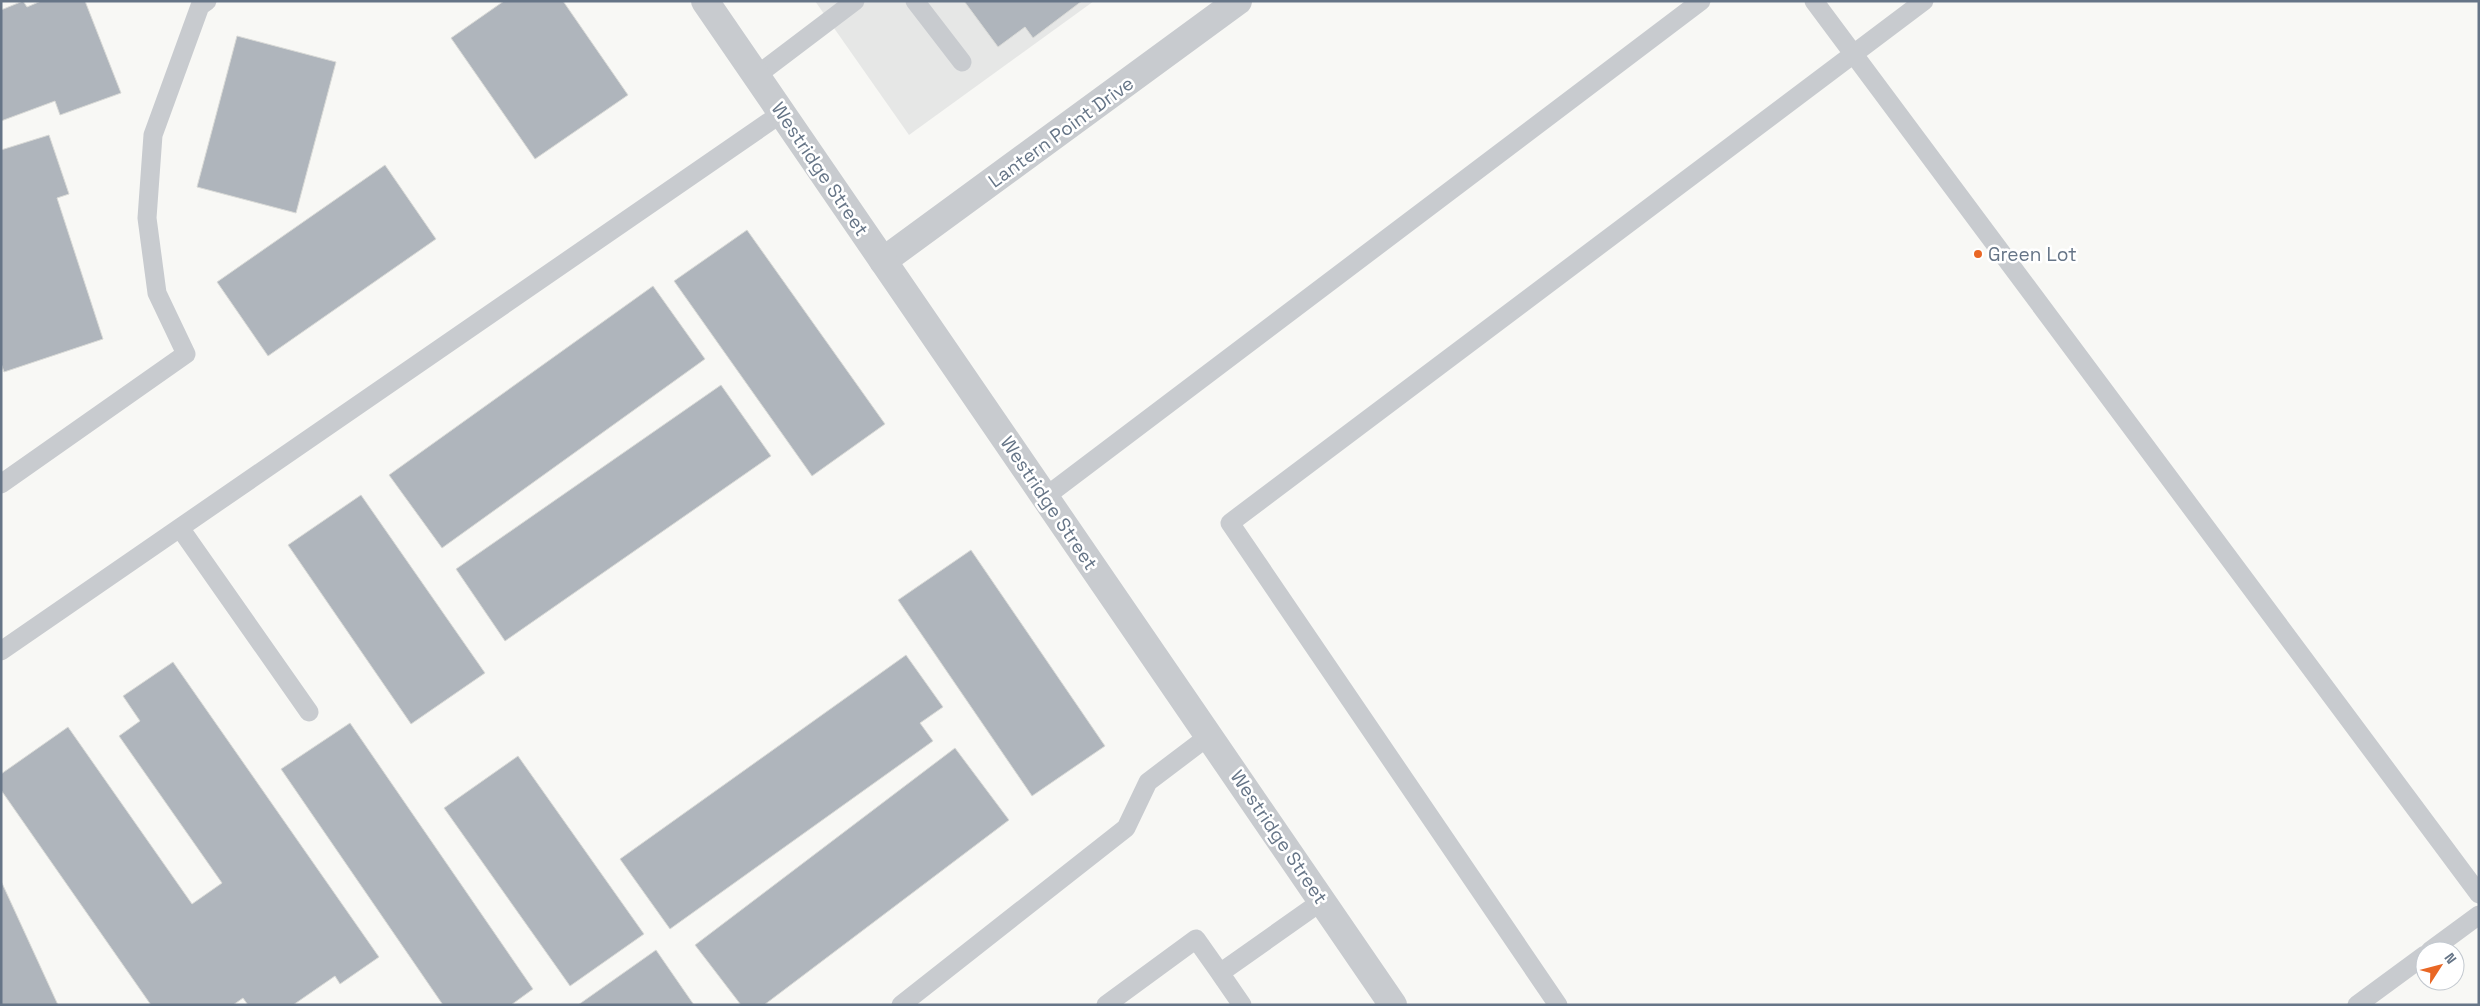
<svg xmlns="http://www.w3.org/2000/svg" width="2480" height="1006" font-family="'Space Grotesk',sans-serif">
<style>
.built{fill:#e6e7e6}
.building{fill:#afb5bc;stroke:#d9dad7}
.lines{fill:none;stroke-linecap:round;stroke-linejoin:round}
.service{stroke:#c8cbcf;stroke-width:19}
.minor{stroke:#c8cbcf;stroke-width:28}
.tertiary{stroke:#c8cbcf;stroke-width:28}
.poi-dot{fill:#e96725;stroke:#fff;stroke-width:2}
.labels{text-anchor:middle;dominant-baseline:central;stroke-width:5;stroke-linejoin:round;paint-order:stroke}
.street-label{font-size:19px;fill:#667587;stroke:#fff}
.poi-label{font-size:19px;fill:#667587;stroke:#fff;text-anchor:start}
</style>
<rect width="100%" height="100%" fill="#f8f8f5"/>
<!-- built -->
<path class="built" d="M815 1H1094L909 135Z"/>
<!-- building -->
<path class="building" d="M23 1 27 7 41 1H85L121 93 60 115 55 101 1 121V10Z
M504 1H563L628 95 535 159 451 38Z
M964 1H1082L1033 38 1025 27 998 47Z
M237 36 336 62 296 213 197 187Z
M49 135 69 194 57 198 103 339 4 372 1 363V150Z
M385 165 436 239 268 356 217 282Z
M747 230 885 424 812 476 674 281Z
M653 286 705 359 442 548 389 475Z
M721 385 771 456 505 641 456 569Z
M361 495 485 673 411 724 288 545Z
M971 550 1105 746 1032 796 898 600Z
M906 655 943 707 920 723 933 741 670 929 620 859Z
M173 662 379 957 340 984 335 976 293 1005H248L243 998 233 1005H151L1 790V774L68 727 192 904 222 883 119 736 140 721 123 696Z
M350 723 533 989 511 1005H443L281 769Z
M955 748 1009 820 764 1005H741L695 945Z
M518 756 644 934 570 986 444 808Z
M1 881 58 1005H1Z
M656 950 694 1005H578Z"/>
<g class="lines">
<!-- service -->
<path class="service" d="M915 1 962 62
M1814 1 2479 894
M756 76 855 1
M1 484 186 354 157 293 147 218 153 135 200 6 207 1
M1045 497 1701 1
M180 528 309 712
M1 651 782 113
M2430 951 2479 915
M901 1005 1126 828 1148 782 1210 735
M1106 1005 1196 939 1220 973
M1242 1005 1220 973 1322 901
M1558 1005 1230 523 1924 1
M2357 1005 2425 955"/>
<!-- minor -->
<path class="minor" d="M883 261 1238 1"/>
<!-- tertiary -->
<path class="tertiary" d="M705 1 1393 1005"/>
</g>
<!-- markers -->
<circle class="poi-dot" cx="1978" cy="254" r="5"/>
<g class="labels">
<!-- street labels -->
<g class="street-label">
<text transform="translate(1061 132) rotate(-36)">Lantern Point Drive</text>
<text transform="translate(820 169) rotate(56)">Westridge Street</text>
<text transform="translate(1049 503) rotate(56)">Westridge Street</text>
<text transform="translate(1279 837) rotate(56)">Westridge Street</text>
</g>
<!-- poi labels -->
<g class="poi-label">
<text x="1988" y="254">Green Lot</text>
</g>
</g>
<!-- border -->
<rect width="2480" height="1006" fill="none" stroke="#667587" stroke-width="5"/>
<!-- north arrow -->
<g transform="translate(2440 966) rotate(54)"><circle r="24" fill="#ffffff" stroke="#c2c8cf"/>
<path d="M0-4L9 19L0 12L-9 19Z" fill="#e96725"/>
<text y="-8" font-size="14" font-weight="bold" text-anchor="middle" fill="#667587">N</text>
</g>
</svg>
